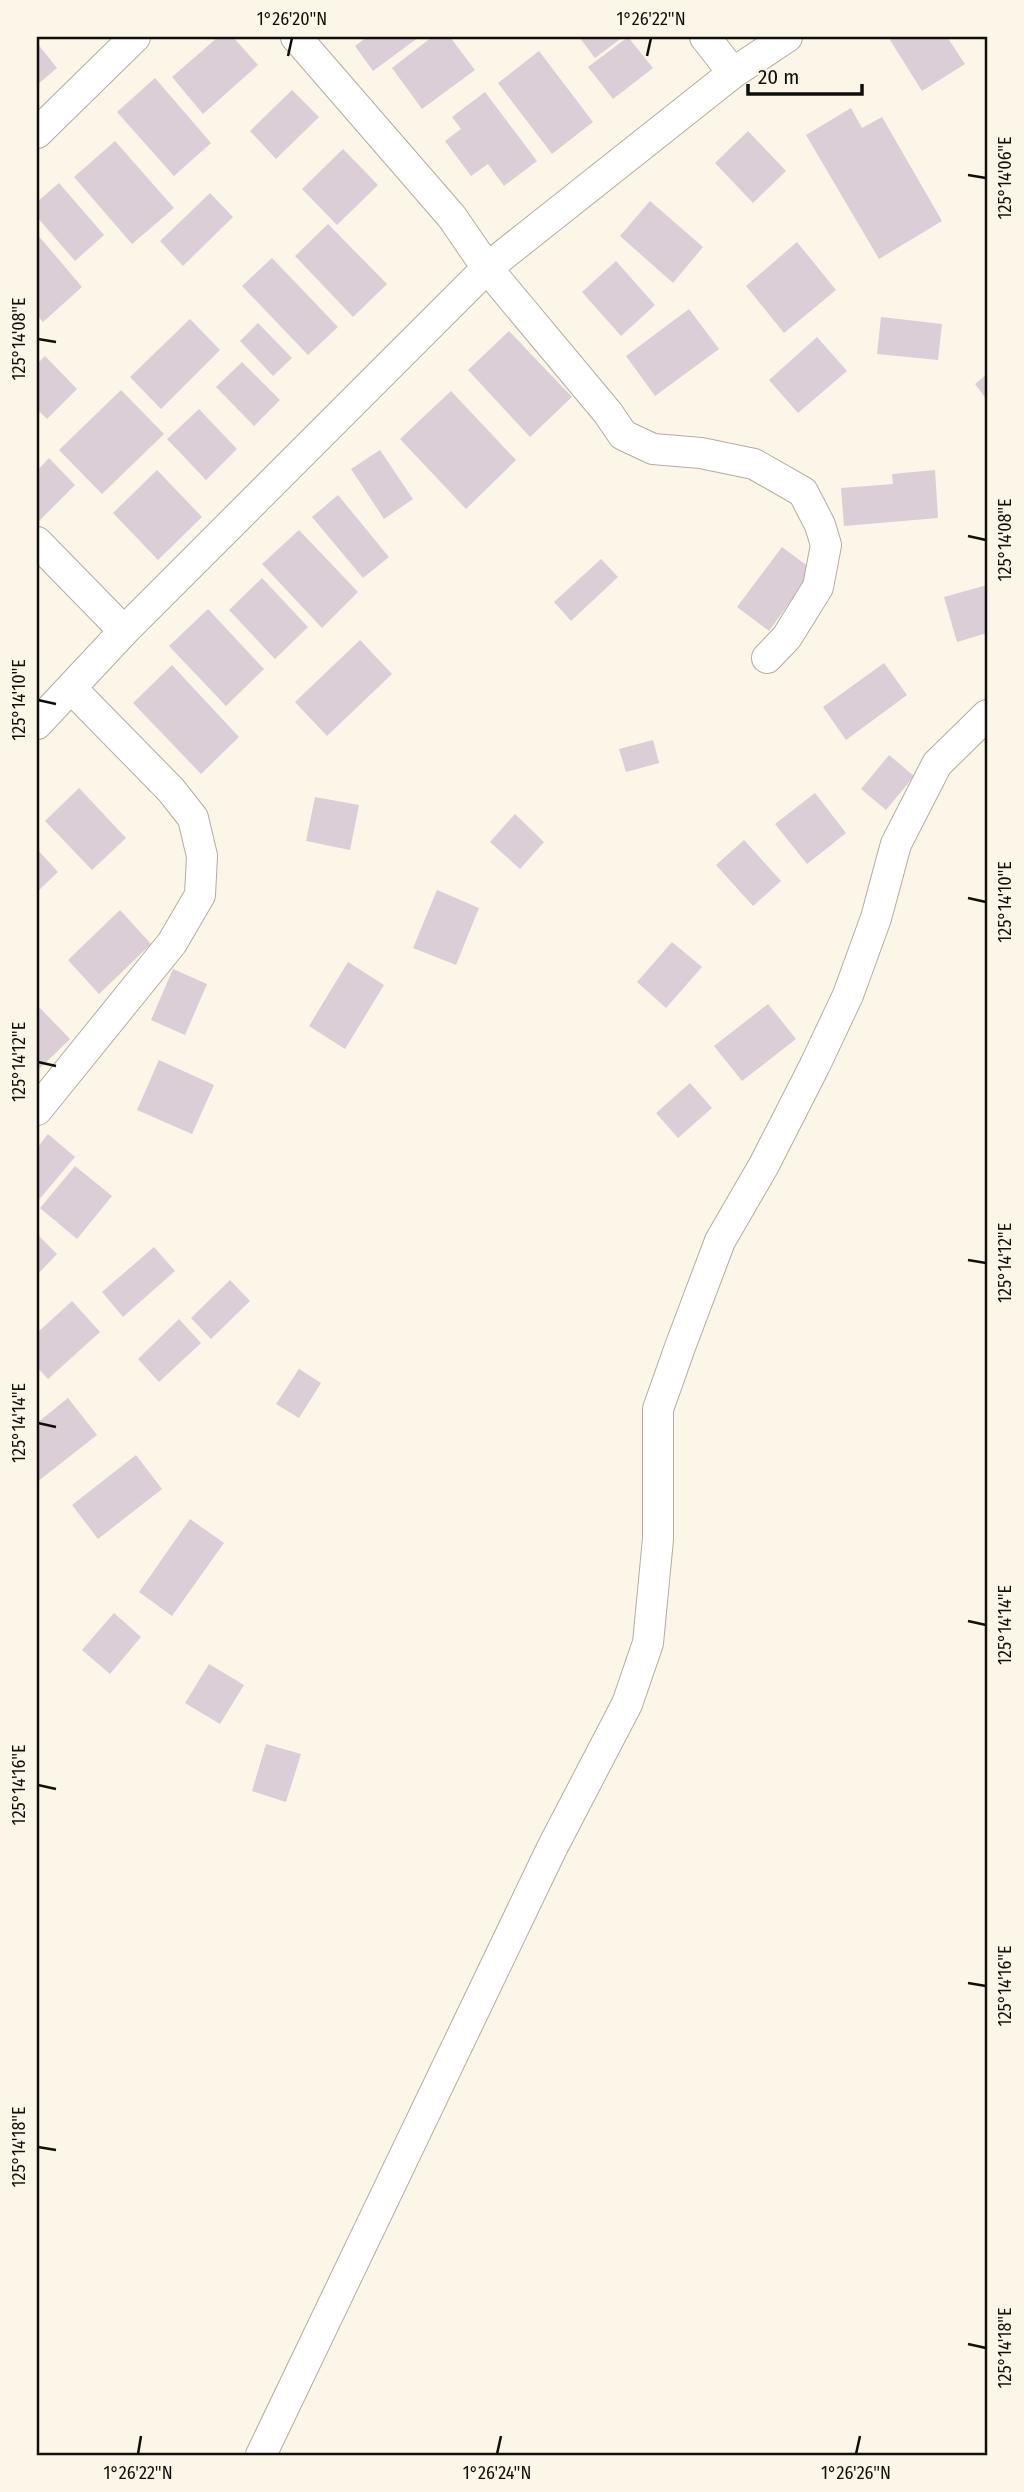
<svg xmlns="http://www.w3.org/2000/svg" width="1024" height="2492" font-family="'Fira Sans Condensed',sans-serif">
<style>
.building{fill:#dbced7}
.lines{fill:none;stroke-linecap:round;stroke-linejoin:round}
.minor-casing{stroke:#b2ada1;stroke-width:32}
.minor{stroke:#fff;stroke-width:30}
.ticks{fill:none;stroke:#110f0b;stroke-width:2.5}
.neatline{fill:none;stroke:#110f0b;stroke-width:2.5}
.ticks-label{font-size:18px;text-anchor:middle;fill:#110f0b}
</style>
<rect width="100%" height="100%" fill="#fbf6e8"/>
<!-- building -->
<path class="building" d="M218 37H233L258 65 203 114 172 77Z
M367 37H419L373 71 355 46Z
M432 37H450L475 70 422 109 392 68Z
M579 37H623L595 58Z
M628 37 653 68 613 99 588 67Z
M895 37H947L965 64 922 91 890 40Z
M37 43 57 68 37 85Z
M539 51 593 122 552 154 498 83Z
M155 78 211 143 174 176 117 112Z
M292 90 319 117 276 159 250 131Z
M485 92 537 161 504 186 488 164 471 176 445 141 461 129 452 117Z
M851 108 862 128 882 117 942 221 879 259 806 135Z
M748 131 786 171 753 203 715 163Z
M115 141 174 208 132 244 74 177Z
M343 149 378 185 337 225 302 189Z
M59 183 104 235 75 261 37 217V202Z
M210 193 233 217 183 266 160 241Z
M650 201 703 247 673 283 620 236Z
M328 224 387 284 353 317 295 256Z
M37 234 82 287 43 322 37 315Z
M797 242 836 290 784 333 746 286Z
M272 258 338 327 308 355 242 286Z
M616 261 655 305 621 336 582 292Z
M689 309 719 349 655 396 626 356Z
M881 317 942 324 938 360 877 354Z
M190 319 220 350 161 409 130 377Z
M258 323 292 358 273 376 240 341Z
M509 331 572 397 530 437 468 370Z
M817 337 847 371 798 413 769 380Z
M45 356 77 389 47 419 37 409V364Z
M242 362 280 400 254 426 216 387Z
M987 374V400L975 384Z
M121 390 164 434 102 494 59 450Z
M451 391 516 460 466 509 400 439Z
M199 409 237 449 206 480 167 439Z
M380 450 413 499 384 519 351 469Z
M49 458 75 485 37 523V471Z
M157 470 202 517 158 560 113 513Z
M935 470 938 518 844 526 841 488 893 484 892 474Z
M338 495 389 557 363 578 312 517Z
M299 530 358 592 322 628 262 564Z
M782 547 813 570 769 631 737 607Z
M601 559 618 577 571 621 554 602Z
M262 578 308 627 275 659 229 610Z
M987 585V633L957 642 944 597Z
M208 609 264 669 226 706 169 646Z
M360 640 392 674 327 736 295 702Z
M884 663 907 695 846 740 823 707Z
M172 665 239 737 201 774 133 703Z
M653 740 659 763 626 772 619 749Z
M889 755 914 776 886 810 861 789Z
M79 788 126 838 92 870 45 821Z
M815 793 846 833 807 864 775 824Z
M315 797 359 805 350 850 306 841Z
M515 814 544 842 520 869 490 842Z
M744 840 781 881 753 906 716 865Z
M37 849 58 872 37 892Z
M437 890 479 908 456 965 413 948Z
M120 910 151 944 99 994 68 960Z
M672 942 702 967 666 1008 637 982Z
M348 962 384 985 345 1049 309 1026Z
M173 969 207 984 185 1035 151 1020Z
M768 1004 796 1039 742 1081 714 1046Z
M40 1008 70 1039 37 1071V1011Z
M159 1060 214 1085 192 1134 137 1110Z
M690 1083 712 1108 678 1138 656 1113Z
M48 1134 75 1157 37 1202V1148Z
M75 1166 112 1196 77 1239 40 1208Z
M37 1234 57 1254 37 1275Z
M154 1247 175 1271 123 1317 102 1292Z
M230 1280 250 1301 211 1339 191 1318Z
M72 1301 100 1332 48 1379 37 1367V1333Z
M179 1319 201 1343 159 1382 138 1359Z
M299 1369 321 1383 299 1418 276 1404Z
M68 1398 97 1435 37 1482V1423Z
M136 1455 162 1489 98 1539 72 1505Z
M190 1519 224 1543 172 1616 139 1592Z
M114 1613 141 1637 110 1674 82 1650Z
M209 1664 244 1685 220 1724 185 1703Z
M266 1744 301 1754 286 1802 252 1791Z"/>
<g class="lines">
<!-- minor casing -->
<g class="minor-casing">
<path id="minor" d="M296 37 452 217 487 268 733 73 787 37
M705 37 733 73
M37 133 135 37
M37 542 124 631
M37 724 124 631 487 268 608 413 623 435 653 449 701 453 754 464 803 492 820 525 826 545 818 587 787 637 767 658
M37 1110 172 943 200 895 202 856 193 818 171 790 71 688
M261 2455 552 1848 627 1704 648 1643 658 1539V1409L680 1347 720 1241 764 1165 815 1065 848 995 876 918 896 844 937 764 987 715"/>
</g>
<!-- minor -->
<use href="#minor" class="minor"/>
</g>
<!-- ticks -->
<path class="ticks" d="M288 56 292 38M647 56 651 38M968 175 986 178M38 339 56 342M968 536 986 540M38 700 56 704M968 898 986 902M38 1062 56 1066M968 1260 986 1263M38 1423 56 1427M968 1621 986 1625M38 1785 56 1789M968 1983 986 1986M38 2147 56 2150M968 2344 986 2348M138 2454 141 2436M497 2454 501 2436M856 2454 860 2436"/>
<!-- border -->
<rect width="1024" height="2492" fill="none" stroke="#fbf6e8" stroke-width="77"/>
<!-- scale -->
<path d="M748 84v10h114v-10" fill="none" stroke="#110f0b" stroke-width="3.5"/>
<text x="758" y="84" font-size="21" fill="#110f0b" stroke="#fbf6e8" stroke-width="5" paint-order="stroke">20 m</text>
<rect x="38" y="38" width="948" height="2416" class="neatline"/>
<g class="ticks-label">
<text x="292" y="25">1°26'20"N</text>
<text x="651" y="25">1°26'22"N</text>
<text transform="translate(1005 178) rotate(-90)" y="6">125°14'06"E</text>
<text transform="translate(19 339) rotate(-90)" y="6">125°14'08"E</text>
<text transform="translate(1005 540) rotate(-90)" y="6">125°14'08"E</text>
<text transform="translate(19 700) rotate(-90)" y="6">125°14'10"E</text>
<text transform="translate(1005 902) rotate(-90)" y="6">125°14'10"E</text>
<text transform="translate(19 1062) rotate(-90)" y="6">125°14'12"E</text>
<text transform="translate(1005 1263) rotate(-90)" y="6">125°14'12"E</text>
<text transform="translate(19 1423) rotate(-90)" y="6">125°14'14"E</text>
<text transform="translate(1005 1625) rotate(-90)" y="6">125°14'14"E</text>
<text transform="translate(19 1785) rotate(-90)" y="6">125°14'16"E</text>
<text transform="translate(1005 1986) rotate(-90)" y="6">125°14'16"E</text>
<text transform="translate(19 2147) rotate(-90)" y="6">125°14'18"E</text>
<text transform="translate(1005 2348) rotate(-90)" y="6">125°14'18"E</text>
<text x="138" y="2479">1°26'22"N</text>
<text x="497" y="2479">1°26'24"N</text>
<text x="856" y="2479">1°26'26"N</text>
</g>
</svg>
